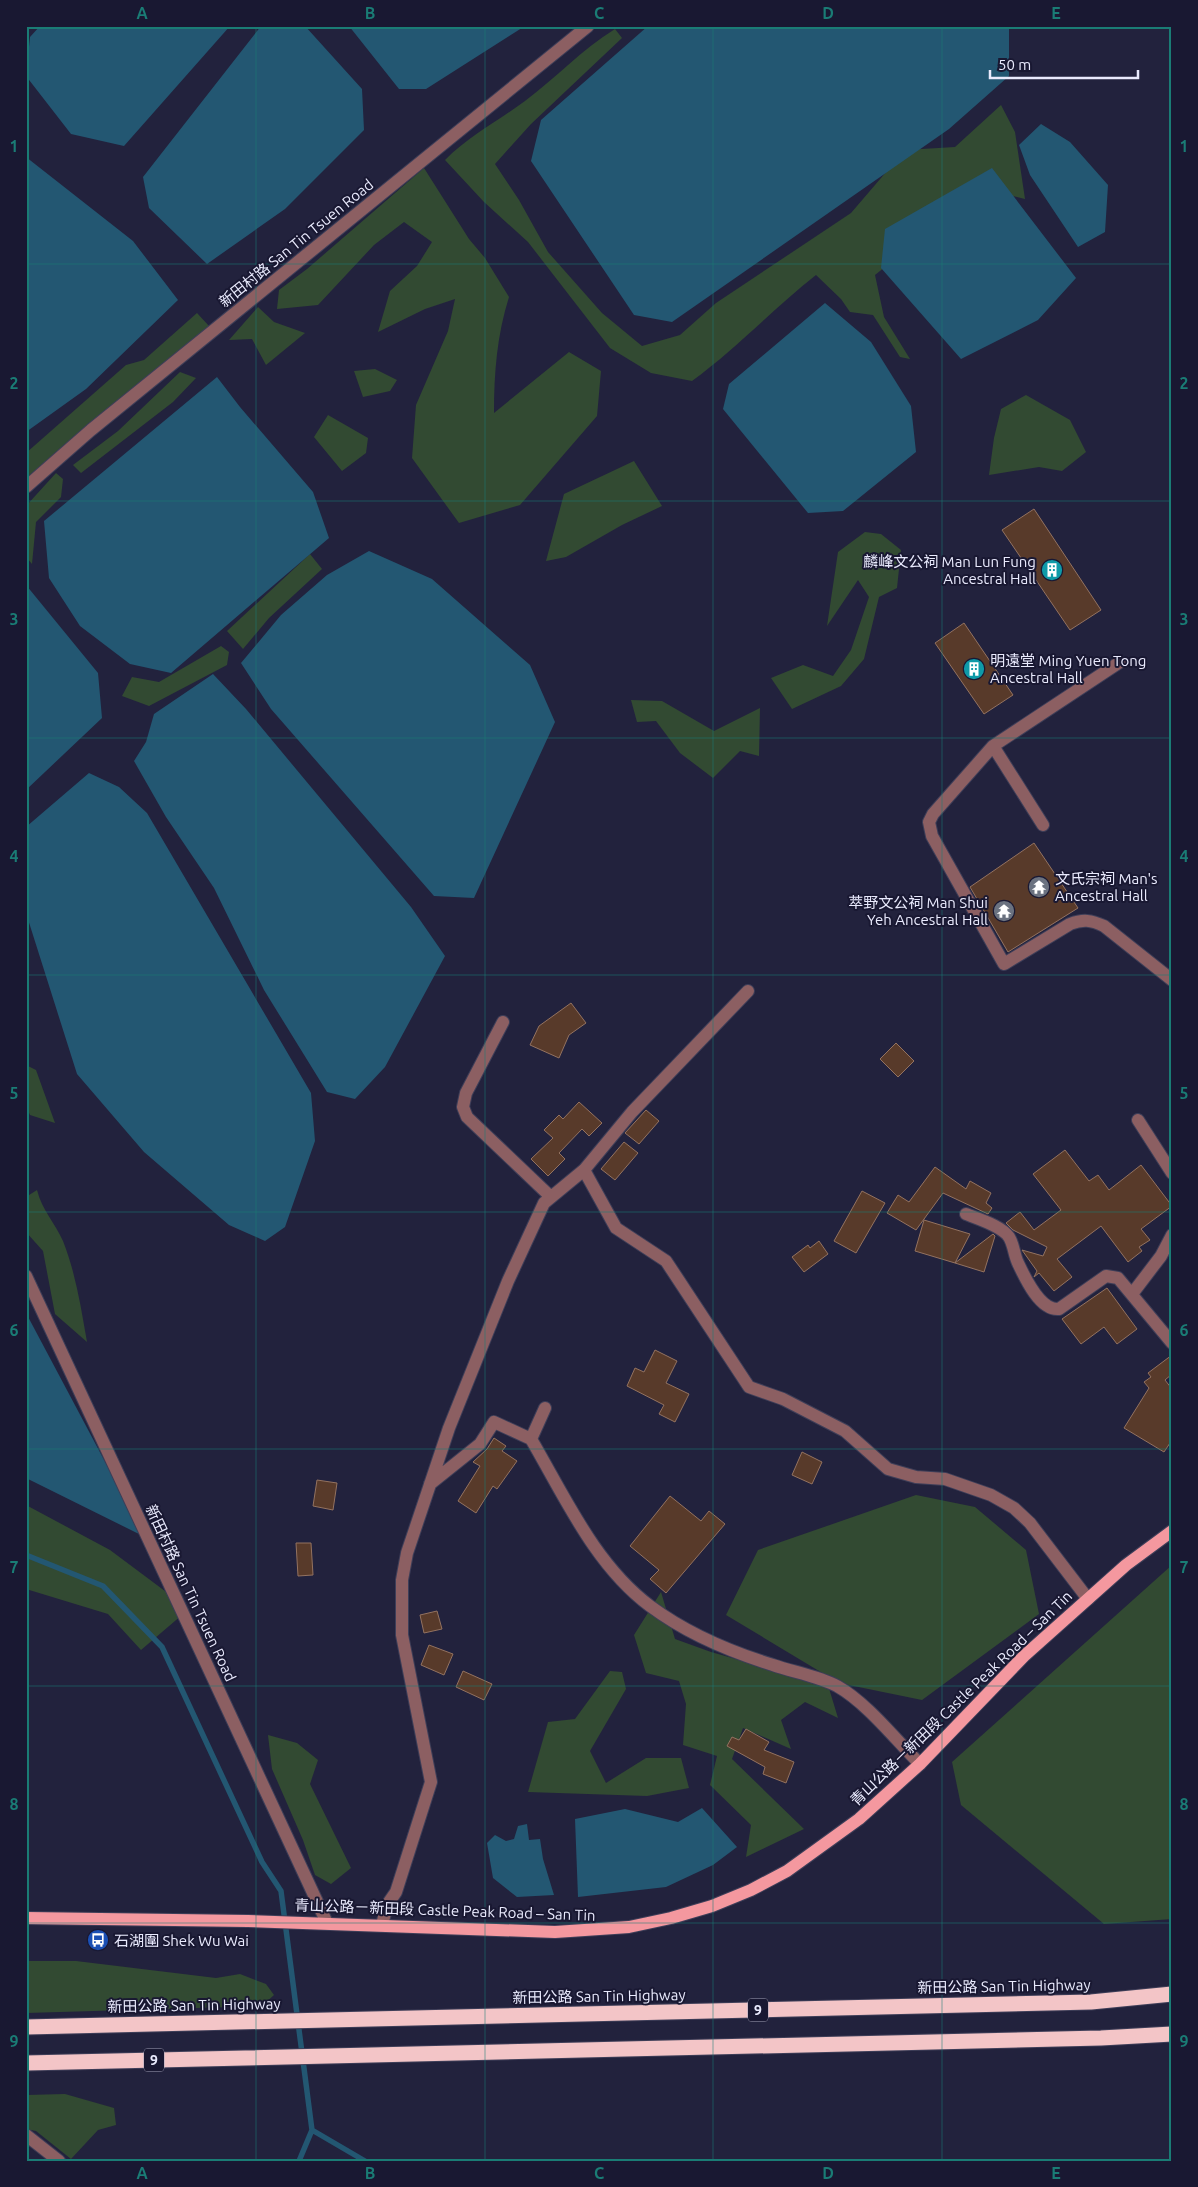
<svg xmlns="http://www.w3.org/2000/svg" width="1198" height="2187" font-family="Ubuntu,'Noto Sans SC',sans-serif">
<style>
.green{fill:#324a32}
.water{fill:#235772}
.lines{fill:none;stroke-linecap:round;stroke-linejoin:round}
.stream{stroke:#235772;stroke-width:5.5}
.building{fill:#583a2a;stroke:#937260}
.minor-casing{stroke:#3e3e58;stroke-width:14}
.major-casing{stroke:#3e3e58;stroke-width:14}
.highway-casing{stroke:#3e3e58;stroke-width:17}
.minor{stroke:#8c5f62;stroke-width:12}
.major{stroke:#f4989f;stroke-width:12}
.highway{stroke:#f3c5c7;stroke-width:15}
.grid{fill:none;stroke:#1a7c75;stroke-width:1;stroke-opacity:0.55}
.labels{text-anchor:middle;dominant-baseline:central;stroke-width:4;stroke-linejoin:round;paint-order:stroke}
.shield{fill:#191832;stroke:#ababc0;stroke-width:1}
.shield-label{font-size:14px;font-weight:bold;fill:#e9eafd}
.street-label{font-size:15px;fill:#e9eafd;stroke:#191832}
.poi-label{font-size:15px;fill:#e9eafd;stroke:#191832;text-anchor:start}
.neatline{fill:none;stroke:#1a7c75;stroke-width:2}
.grid-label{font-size:16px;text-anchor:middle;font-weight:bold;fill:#1a7c75}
</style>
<rect width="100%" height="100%" fill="#22223d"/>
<!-- green -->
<path class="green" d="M615 29 622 38 531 124 495 164 519 200 548 252 602 313 642 346 680 335 716 303 851 213 905 150 955 147 1001 105 1015 132 1025 199 988 190 937 225 875 275 884 317 910 359 900 357 873 315 850 312 841 299 816 275C773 309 736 349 692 381L651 373 610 348 528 242 484 202 445 160C469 136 498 121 525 101 556 78 582 49 615 29Z
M424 168 469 239 485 258 509 297C497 335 494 373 494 413L569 352 601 371 597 416 520 505 459 523 412 458 416 405 448 331 455 299 425 309 378 332 390 291 417 266 432 242 404 222 374 245 318 305 277 309 279 290 307 269Z
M258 307 274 322 305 333 266 365 252 339 229 340Z
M197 313 209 326 26 478V453L126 365 144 360Z
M375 369 397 380 390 391 363 397 354 371Z
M180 372 196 378 173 402 81 473 73 465 118 431Z
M1026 395 1070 420 1086 452 1062 471 1039 467 989 475 994 438 1001 409Z
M328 415 368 438 366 453 342 471 314 437Z
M634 461 662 506 622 525 566 557 546 561 564 494Z
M56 473 63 479 61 497 36 522 32 564 26 557V506Z
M865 532 881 534 901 550 897 588 879 597 864 659 841 686 792 709 771 678 803 665 833 676 851 650 869 597 858 580 827 626 838 552Z
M310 554 322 569 269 618 243 649 227 631Z
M221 646 229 652 227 665 149 706 122 696 132 677 159 682Z
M631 700 662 701 714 731 760 708 759 756 740 751 713 778 680 753 656 721 637 722Z
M26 1065 36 1070 55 1123 30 1115 26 1106Z
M37 1190C42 1210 55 1223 63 1241 76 1274 81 1308 87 1342L55 1314 43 1251 26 1232V1197Z
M916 1495 975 1507 1026 1550 1039 1614 922 1700 839 1683 726 1615 758 1550Z
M26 1505 110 1550 189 1609 141 1650 108 1614 26 1589Z
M1172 1565V1919L1104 1924 961 1805 952 1762Z
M661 1592 675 1639 711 1652 828 1685 838 1718 805 1702 781 1720 791 1749 743 1728 732 1759 804 1829 746 1857 751 1825 710 1785 717 1756 683 1745 686 1704 679 1681 646 1673 634 1635Z
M610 1671 622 1672 626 1689 590 1751 606 1783 646 1758H681L689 1788 647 1796 528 1792 548 1722 575 1719Z
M268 1735 297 1743 318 1760 310 1784 351 1868 331 1884 315 1875 303 1840 272 1769Z
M26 1961H76L216 1978 240 1974 266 1984 274 1995 262 2006 26 2013Z
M65 2094 114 2108 116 2125 98 2130 71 2159 36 2131 26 2129V2095Z"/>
<!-- water -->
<path class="water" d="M40 26H230L124 146 71 134 26 76 30 37Z
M261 26H305L362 89 364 130 285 209 207 264 149 208 143 177Z
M349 26H525L426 89H399Z
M648 26H1009V76L949 129 672 322 634 315 531 161 541 120Z
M1041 124 1070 142 1108 185 1105 232 1078 247 1030 175 1019 145Z
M26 157 133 241 178 300 86 389 26 432Z
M992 168 1076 278 1038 320 961 359 881 268 885 229Z
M825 303 871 342 911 406 916 452 843 511 808 513 723 409 729 384Z
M217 377 240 407 313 492 329 538 171 673 130 664 80 626 49 578 44 521Z
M369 551 432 579 530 665 555 722 474 898 434 896 271 709 241 663 281 615 327 575Z
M26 585 98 673 102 718 26 790Z
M213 674 246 709 411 907 445 956 385 1067 355 1099 327 1092 264 990 214 888 166 817 134 761 146 742 154 714Z
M89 773 119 787 147 813 311 1093 315 1141 285 1227 265 1241 229 1225 144 1152 77 1074 26 913V827Z
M26 1313 145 1537 26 1478Z
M702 1808 737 1847 713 1865 666 1887 578 1897 575 1819 625 1809 678 1822Z
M527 1824 529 1840 540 1839 543 1859 554 1895 517 1897 493 1878 487 1843 495 1835 506 1841 514 1839 518 1826Z"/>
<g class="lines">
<!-- stream -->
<path class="stream" d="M26 1555 103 1586 162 1647 262 1862 281 1891 312 2130 365 2161
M299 2161 312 2130"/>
</g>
<!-- building -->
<path class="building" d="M1034 509 1101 610 1070 630 1002 530Z
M964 623 1013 695 984 714 935 643Z
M1034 843 1078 908 1008 952 970 887Z
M571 1003 586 1023 569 1035 559 1058 530 1045 539 1026Z
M896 1043 914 1061 898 1077 880 1059Z
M579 1102 602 1123 589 1136 582 1129 559 1153 565 1159 548 1176 531 1159 553 1138 544 1130 559 1115 563 1119Z
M646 1110 659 1121 639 1144 625 1133Z
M624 1142 638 1153 615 1180 601 1169Z
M1065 1150 1089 1181 1098 1175 1109 1190 1141 1165 1172 1206 1141 1229 1150 1240 1139 1247 1142 1251 1128 1262 1101 1226 1057 1259 1072 1277 1054 1291 1039 1273 1034 1277 1037 1271 1022 1250 1043 1256 1047 1247 1013 1230 1006 1223 1020 1212 1034 1230 1061 1210 1033 1174Z
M935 1167 966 1189 970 1181 991 1193 986 1203 992 1208 988 1214 943 1193 916 1230 887 1213 898 1195 909 1202Z
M862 1191 885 1203 856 1253 834 1241Z
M924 1220 970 1234 955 1263 915 1251Z
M993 1234 995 1236 984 1272 955 1263Z
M819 1241 828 1254 804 1272 792 1257 808 1245 810 1248Z
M1107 1288 1137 1329 1117 1344 1104 1327 1081 1344 1062 1319Z
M655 1350 677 1361 666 1383 689 1394 675 1422 659 1414 664 1405 627 1386 635 1368 644 1372Z
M1172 1355V1374L1165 1380 1172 1389V1440L1164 1452 1124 1428 1149 1388 1144 1382 1151 1377 1148 1373Z
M494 1438 506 1446 502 1451 517 1461 497 1489 493 1486 476 1513 458 1501 480 1466 473 1462 487 1449Z
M802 1452 822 1462 812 1484 792 1475Z
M317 1480 337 1483 333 1510 313 1506Z
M670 1496 701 1521 709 1511 725 1524 666 1593 650 1579 659 1570 630 1546Z
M296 1543H311L313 1575 298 1576Z
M437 1611 442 1629 424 1633 420 1615Z
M429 1645 453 1654 444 1675 421 1665Z
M463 1671 492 1684 484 1700 456 1687Z
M746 1729 769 1742 764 1750 794 1762 786 1783 763 1774 765 1767 727 1746 732 1737 739 1740Z"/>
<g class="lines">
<!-- minor casing -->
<g class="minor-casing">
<path id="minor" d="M26 487 91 430 588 26
M1120 662 993 746 933 814 929 822 932 836 1004 964 1070 924C1083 919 1091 920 1104 926L1172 980
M993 746 1043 825
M503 1022 466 1093 463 1107 467 1117 551 1197
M1138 1120 1172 1173
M584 1170 616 1228 666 1261 749 1387 783 1399 845 1431 888 1469 916 1477 945 1479 991 1495 1014 1508 1030 1523 1088 1599
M966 1214C978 1219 1002 1226 1009 1237 1014 1245 1014 1255 1018 1263 1025 1278 1040 1311 1059 1309L1106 1276 1118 1278 1172 1343
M26 1276 327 1923
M1132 1294 1161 1256 1172 1235
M545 1408 531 1439C565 1497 595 1565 650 1606 686 1633 731 1652 773 1665 793 1672 818 1676 837 1686 867 1703 895 1739 920 1764
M430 1484 480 1444 494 1422 531 1439
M382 1925 387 1905 396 1892 431 1782 402 1635V1580L407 1553 449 1428 508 1281 544 1203 584 1170 632 1112 748 991
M26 2135 59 2161"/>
</g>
<!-- major casing -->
<g class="major-casing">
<path id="major" d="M26 1918 248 1921 555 1932 629 1927 671 1918 712 1906 751 1890 787 1871 859 1819 920 1764 1024 1656 1126 1565 1172 1531"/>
</g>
<!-- highway casing -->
<g class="highway-casing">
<path id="highway" d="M26 2027 1091 2002 1172 1994
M26 2063 1101 2038 1172 2034"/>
</g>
<!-- minor -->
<use href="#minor" class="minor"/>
<!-- major -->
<use href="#major" class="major"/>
<!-- highway -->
<use href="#highway" class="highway"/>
</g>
<!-- grid -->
<path class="grid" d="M256 26V2161M485 26V2161M713 26V2161M942 26V2161M26 264H1172M26 501H1172M26 738H1172M26 975H1172M26 1212H1172M26 1449H1172M26 1686H1172M26 1923H1172"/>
<!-- icons -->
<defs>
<g id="building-disc" transform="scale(1.125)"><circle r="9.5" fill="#0f9aa8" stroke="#191832"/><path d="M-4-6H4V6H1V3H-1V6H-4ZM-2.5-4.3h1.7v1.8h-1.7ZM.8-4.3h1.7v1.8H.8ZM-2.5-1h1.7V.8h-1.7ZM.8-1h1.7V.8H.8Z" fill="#fff"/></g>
<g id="temple-disc" transform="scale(1.125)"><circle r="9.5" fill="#6b7280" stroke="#191832"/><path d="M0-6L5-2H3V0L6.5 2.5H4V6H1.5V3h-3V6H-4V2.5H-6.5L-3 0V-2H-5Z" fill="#fff"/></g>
<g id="bus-disc" transform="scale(1.125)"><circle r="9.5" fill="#1a4fb4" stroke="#191832"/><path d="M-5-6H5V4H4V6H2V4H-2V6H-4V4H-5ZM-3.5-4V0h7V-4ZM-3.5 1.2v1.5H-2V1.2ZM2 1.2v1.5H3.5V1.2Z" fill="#fff"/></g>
</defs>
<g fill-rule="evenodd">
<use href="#building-disc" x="1052" y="570"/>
<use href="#building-disc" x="974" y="669"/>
<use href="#temple-disc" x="1039" y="887"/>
<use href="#temple-disc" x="1004" y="911"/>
<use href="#bus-disc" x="98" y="1940"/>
</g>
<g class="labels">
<!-- shield labels -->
<g class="shield">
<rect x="748" y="1998.5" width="20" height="23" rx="4"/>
<rect x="144" y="2048.5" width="20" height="23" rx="4"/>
</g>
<g class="shield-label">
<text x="758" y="2010">9</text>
<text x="154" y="2060">9</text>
</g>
<!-- street labels -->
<g class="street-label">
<text transform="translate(296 243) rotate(-39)">新田村路 San Tin Tsuen Road</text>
<text transform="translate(191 1593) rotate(65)">新田村路 San Tin Tsuen Road</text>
<text transform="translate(961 1698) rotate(-44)">青山公路－新田段 Castle Peak Road – San Tin</text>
<text transform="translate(445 1910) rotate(2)">青山公路－新田段 Castle Peak Road – San Tin</text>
<text transform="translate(1004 1986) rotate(-1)">新田公路 San Tin Highway</text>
<text transform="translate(599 1996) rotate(-1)">新田公路 San Tin Highway</text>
<text transform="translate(194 2005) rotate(-1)">新田公路 San Tin Highway</text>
</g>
<!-- poi labels -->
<g class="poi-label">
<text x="1036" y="561" text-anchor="end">麟峰文公祠 Man Lun Fung<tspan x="1036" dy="17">Ancestral Hall</tspan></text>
<text x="990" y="660">明遠堂 Ming Yuen Tong<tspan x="990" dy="17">Ancestral Hall</tspan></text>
<text x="1055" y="878">文氏宗祠 Man's<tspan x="1055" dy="17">Ancestral Hall</tspan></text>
<text x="988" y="902" text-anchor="end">萃野文公祠 Man Shui<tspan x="988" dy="17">Yeh Ancestral Hall</tspan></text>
<text x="114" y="1940">石湖圍 Shek Wu Wai</text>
</g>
</g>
<!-- border -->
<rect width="1198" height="2187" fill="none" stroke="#191832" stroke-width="55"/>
<!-- scale -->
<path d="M990 70v8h148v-8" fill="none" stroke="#e9eafd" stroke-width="2.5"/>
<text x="998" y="70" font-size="15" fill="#e9eafd" stroke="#191832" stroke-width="4" paint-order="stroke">50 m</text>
<rect x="28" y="28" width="1142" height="2132" class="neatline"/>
<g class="grid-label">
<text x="142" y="19">A</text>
<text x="370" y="19">B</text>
<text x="599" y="19">C</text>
<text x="828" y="19">D</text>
<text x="1056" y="19">E</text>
<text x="14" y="152">1</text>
<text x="1184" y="152">1</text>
<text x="14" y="389">2</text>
<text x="1184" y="389">2</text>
<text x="14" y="625">3</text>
<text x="1184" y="625">3</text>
<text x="14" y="862">4</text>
<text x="1184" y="862">4</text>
<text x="14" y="1099">5</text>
<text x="1184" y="1099">5</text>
<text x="14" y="1336">6</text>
<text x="1184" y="1336">6</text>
<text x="14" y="1573">7</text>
<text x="1184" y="1573">7</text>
<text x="14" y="1810">8</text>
<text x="1184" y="1810">8</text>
<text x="14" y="2047">9</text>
<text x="1184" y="2047">9</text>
<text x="142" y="2179">A</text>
<text x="370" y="2179">B</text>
<text x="599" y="2179">C</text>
<text x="828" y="2179">D</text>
<text x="1056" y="2179">E</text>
</g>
</svg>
